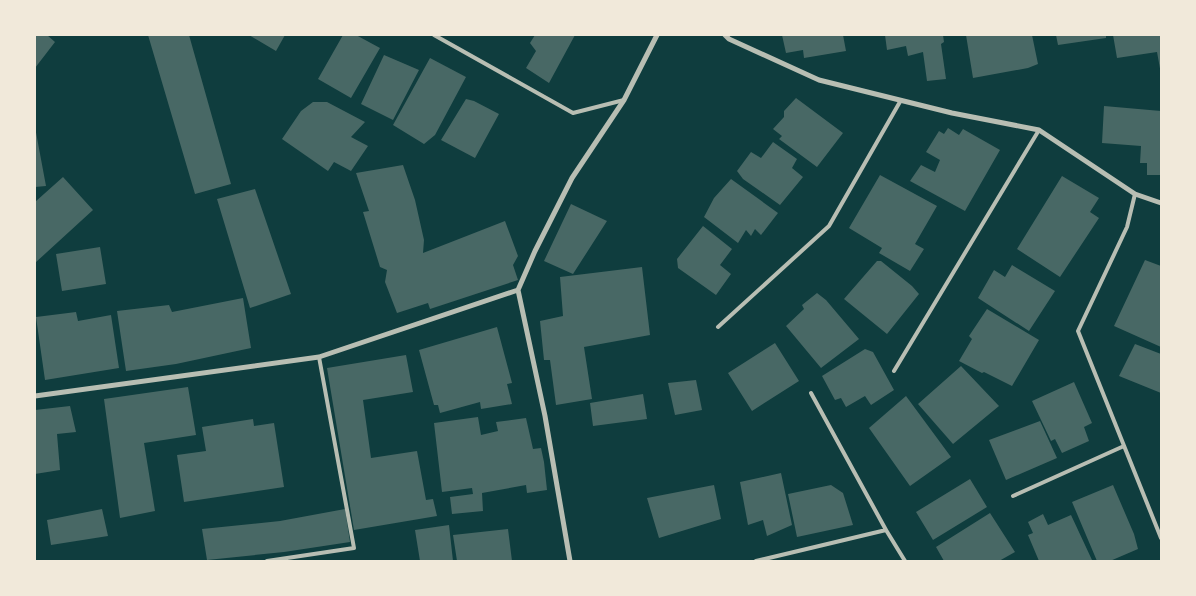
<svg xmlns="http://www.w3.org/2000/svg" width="1196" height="596" font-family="'Libre Baskerville',serif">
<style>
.building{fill:#486865}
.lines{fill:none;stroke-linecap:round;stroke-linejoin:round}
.service{stroke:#b8beb3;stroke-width:4}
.minor{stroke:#b8beb3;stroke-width:5}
</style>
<rect width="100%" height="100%" fill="#0f3d3e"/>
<!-- building -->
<path class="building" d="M35 35H47L55 42 35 68Z
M148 35H189L231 184 195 194Z
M249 35H285L276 51Z
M343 35H356L380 48 351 98 318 79Z
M535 35H575L549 83 526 68 536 51 530 43Z
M782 35H843L846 51 804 58 803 50 786 53Z
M885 35H943L944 42 941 44 946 79 927 81 923 52 908 56 906 46 887 50Z
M966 35H1032L1038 64 1028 68 973 78Z
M1056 35H1106V38L1058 45Z
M1113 35H1161V74L1157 52 1117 58Z
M384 55 419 70 393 120 361 104Z
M430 58 466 77 435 135 424 144 393 125Z
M796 98 843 133 817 167 779 139 782 136 773 129 784 117V111Z
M466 99 474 101 499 114 475 158 441 140Z
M313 102H327L365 122 351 137 368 146 351 171 334 162 328 171 282 139 301 111Z
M1104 106 1161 111V175H1147V163H1140L1141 146 1102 143Z
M35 127 46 186 35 187Z
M948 128 959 135 963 129 1000 150 965 211 910 181 921 165 935 172 940 160 926 152 939 131 944 134Z
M773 142 797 159 792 168 803 177 780 205 743 179 737 171 751 152 761 158Z
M403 165 415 200 424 240 423 253 505 221 518 256 513 265 518 280 430 309 428 303 397 313 385 282 387 270 380 267 363 212 369 211 356 173Z
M880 175 937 206 915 244 924 249 910 271 879 253 882 248 849 228Z
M1062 176 1099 198 1090 212 1099 218 1060 277 1017 249Z
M63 177 93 210 35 263V202Z
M731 179 778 213 761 235 755 229 751 236 746 230 738 243 704 217 714 198Z
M255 189 291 294 250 308 217 199Z
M571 204 607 221 573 274 544 261Z
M703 226 732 249 720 265 731 274 716 295 678 268 677 259Z
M100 247 106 284 62 291 56 254Z
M1145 260 1161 266V347L1114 326Z
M877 261H881L912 286 919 294 887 334 844 299Z
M1012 265 1055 291 1029 331 978 298 994 270 1005 277Z
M642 267 650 335 584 347 592 399 556 405 550 360H544L540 321 563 316 560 277Z
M817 293 826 300 859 339 821 368 786 326 804 309 802 305Z
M243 298 251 348 176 364 126 371 117 311 169 305 172 312Z
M987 309 1039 340 1012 386 984 372 982 373 959 361 972 339 969 336Z
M76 312 78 321 111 315 119 368 45 380 36 317Z
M497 327 512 383 507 384 512 404 481 409 480 402 440 413 438 405H434L419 350Z
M775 343 799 381 752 411 728 373Z
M1135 344 1161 354V393L1119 376Z
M865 349 873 352 894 390 871 405 865 396 846 407 841 398 835 400 822 376Z
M406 355 413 392 363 400 371 458 417 451 426 500 433 499 437 516 354 530 327 368Z
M961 366 999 406 953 444 918 404Z
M696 380 702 410 675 415 668 383Z
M1074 382 1092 423 1084 427 1089 441 1062 453 1055 439 1051 441 1032 401Z
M188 387 196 435 144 443 155 511 120 518 104 399Z
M643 394 647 419 593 426 590 403Z
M906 396 951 457 910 486 869 428Z
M70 406 76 432 57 434 60 470 35 474V410Z
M478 417 481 435 498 431 496 422 526 418 533 449 541 448 544 462 547 490 527 493 526 485 482 493 483 511 452 514 450 497 473 494 472 488 442 492 434 423Z
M253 419 254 426 274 423 284 487 184 502 177 455 206 451 202 427Z
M1040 421 1057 458 1006 480 989 440Z
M781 473 792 525 767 536 763 520 748 525 740 482Z
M970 479 987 507 933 540 916 512Z
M714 485 721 519 659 538 647 498Z
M831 485 843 493 853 525 797 537 788 494Z
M1113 485 1134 534 1138 549 1110 561H1097L1072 502Z
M102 509 108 536 51 545 47 520Z
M345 509 350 542 284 552 207 560 202 529 280 521Z
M990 513 1015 552 999 561H944L936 547Z
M1043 514 1048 525 1071 515 1092 560 1089 561H1039L1028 535 1033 533 1028 522Z
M449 525 453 561H420L415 530Z
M508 529 512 561H457L453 535Z"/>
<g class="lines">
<!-- service -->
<path class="service" d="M434 35 573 113 624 100
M1135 194 1127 227 1078 331 1161 538
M718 327 829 226 901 100
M894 371 1039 130
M811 393 886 530
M1013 496 1124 446
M267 561 354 548 319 357
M756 561 886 530 905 561"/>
<!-- minor -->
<path class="minor" d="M725 35 729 39 819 80 952 113 1039 130 1135 194 1161 203
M35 396 319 357 518 290
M570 561 545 416 518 290 535 251 572 178 624 100 657 35"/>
</g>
<!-- border -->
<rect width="1196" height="596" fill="none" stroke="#f1e9da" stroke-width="72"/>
</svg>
